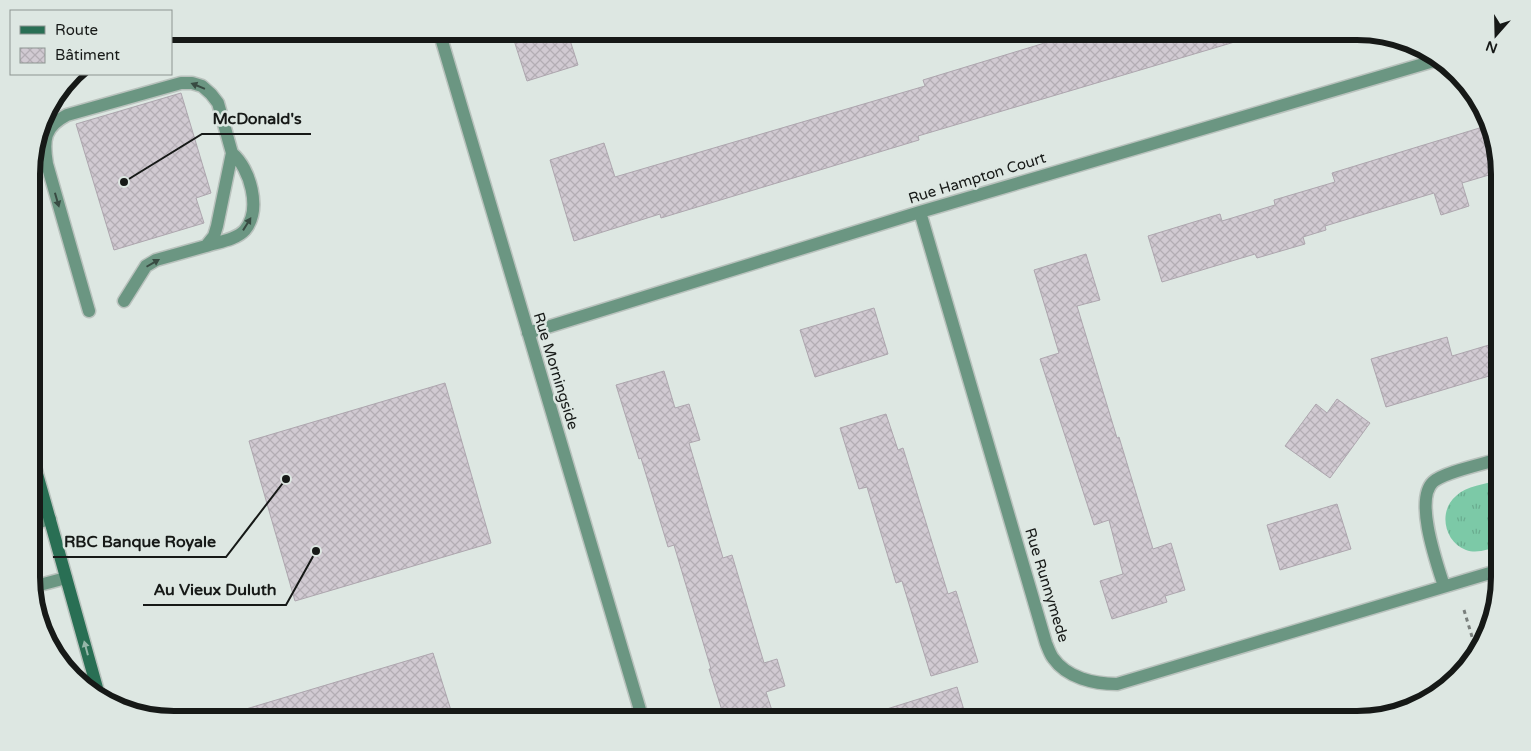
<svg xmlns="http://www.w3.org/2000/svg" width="1531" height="751" font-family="'Varela Round',sans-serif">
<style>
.grass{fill:url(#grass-tufts)}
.building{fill:url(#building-cross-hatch);stroke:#ada6ae}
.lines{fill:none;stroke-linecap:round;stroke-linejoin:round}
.service-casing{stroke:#b9c2bd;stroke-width:15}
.minor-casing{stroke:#b9c2bd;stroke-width:15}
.secondary-casing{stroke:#b9c2bd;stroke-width:15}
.path{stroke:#797f7c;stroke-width:3;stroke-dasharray:4 4;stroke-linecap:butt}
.service{stroke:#6b9682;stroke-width:12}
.minor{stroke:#6b9682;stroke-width:12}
.secondary{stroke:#296f54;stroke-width:12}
.oneway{fill:#384b42}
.oneway2{fill:#95b7a9}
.labels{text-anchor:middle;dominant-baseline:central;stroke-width:5;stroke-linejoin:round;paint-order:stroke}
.street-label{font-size:15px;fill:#161917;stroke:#dde7e2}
.rim{fill:none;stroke:#161917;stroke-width:6}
.leader{fill:none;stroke:#161917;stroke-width:2}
.callout-dot{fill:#161917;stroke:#dde7e2;stroke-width:2}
.callout-label{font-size:16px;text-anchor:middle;font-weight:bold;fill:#161917;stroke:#dde7e2;stroke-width:5;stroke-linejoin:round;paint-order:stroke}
</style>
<defs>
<pattern id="grass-tufts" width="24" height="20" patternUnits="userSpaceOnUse" patternTransform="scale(1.25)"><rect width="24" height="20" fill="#7cc9a7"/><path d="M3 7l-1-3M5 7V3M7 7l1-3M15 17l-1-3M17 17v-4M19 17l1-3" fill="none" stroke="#6aac8f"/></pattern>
<pattern id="building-cross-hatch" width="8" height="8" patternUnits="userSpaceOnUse" patternTransform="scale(1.25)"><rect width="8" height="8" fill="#d1cad2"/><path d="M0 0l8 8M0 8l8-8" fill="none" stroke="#b3adb4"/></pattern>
</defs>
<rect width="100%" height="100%" fill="#dde7e2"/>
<!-- grass -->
<path class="grass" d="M1499 480 1500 546C1489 549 1477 554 1466 550 1444 542 1438 511 1456 496 1466 486 1486 484 1499 480Z"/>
<!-- building -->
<path class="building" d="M511 31H567L578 65 527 81Z
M1084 31H1247L1248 38 918 136 919 140 661 218 660 214 574 241 550 160 604 143 615 177 925 86 923 80Z
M181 93 211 193 196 198 204 223 114 250 76 124Z
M1486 126 1499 156V172L1462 183 1469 206 1441 215 1434 193 1325 226 1326 230 1303 237 1305 244 1257 258 1255 254 1162 282 1148 236 1220 214 1222 221 1275 205 1274 200 1335 182 1332 173Z
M1086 254 1100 300 1077 306 1117 438 1119 437 1153 549 1171 543 1185 590 1165 596 1167 602 1112 619 1100 581 1123 574 1109 520 1094 525 1040 359 1059 353 1034 270Z
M874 308 888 354 815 377 800 330Z
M1447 337 1452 356 1499 342V373L1386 407 1371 359Z
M664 371 675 408 689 404 700 440 689 443 723 558 732 555 764 663 777 659 785 686 766 692 775 720H725L709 669H711L674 545 668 547 641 458 639 459 616 385Z
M445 383 491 543 295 601 249 441Z
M1337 399 1370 423 1330 478 1285 446 1316 404 1327 413Z
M886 414 898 450 903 448 948 594 956 591 978 662 931 676 902 581 896 583 867 487 859 489 840 428Z
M1337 504 1351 549 1280 570 1267 525Z
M433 653 454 720H237L236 712Z
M957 687 967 720H875L874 713Z"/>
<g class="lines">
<!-- service casing -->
<g class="service-casing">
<path id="service" d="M206 246C218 242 236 240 245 230 262 209 250 168 232 153
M89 311 47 164C43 140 44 127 67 115L181 83H192L202 86 211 94 218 103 232 153 217 226 214 236 206 246 156 260 146 266 124 301"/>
</g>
<!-- minor casing -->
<g class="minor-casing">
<path id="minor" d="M439 31 643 720
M920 212 1046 643C1048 648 1050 654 1053 658 1067 678 1094 684 1117 684L1500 570
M528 333 920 212 1437 60
M32 524 50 519
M1444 586C1437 564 1414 500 1433 482 1444 472 1484 464 1499 459
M32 587 66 578"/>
</g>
<!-- secondary casing -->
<g class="secondary-casing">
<path id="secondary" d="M32 456 99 695"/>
</g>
<!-- path -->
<path class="path" d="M1464 610 1476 650"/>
<!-- service -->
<use href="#service" class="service"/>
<!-- minor -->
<use href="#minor" class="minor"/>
<!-- secondary -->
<use href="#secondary" class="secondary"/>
</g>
<!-- one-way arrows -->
<defs><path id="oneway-solid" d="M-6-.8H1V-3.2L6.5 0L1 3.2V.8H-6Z" transform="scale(1.25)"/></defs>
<g class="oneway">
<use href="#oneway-solid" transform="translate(198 86) rotate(-158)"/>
<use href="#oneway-solid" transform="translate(57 200) rotate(74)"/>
<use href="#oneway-solid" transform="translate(247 224) rotate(-58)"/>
<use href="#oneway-solid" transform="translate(153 263) rotate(-30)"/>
</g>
<use class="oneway2" href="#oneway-solid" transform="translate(86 648) rotate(-105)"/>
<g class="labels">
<!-- street labels -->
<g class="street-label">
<text transform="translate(977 178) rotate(-17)">Rue Hampton Court</text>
<text transform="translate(556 371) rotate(73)">Rue Morningside</text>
<text transform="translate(1047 585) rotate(73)">Rue Runnymede</text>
</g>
</g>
<!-- crop -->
<path d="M0 0H1531V751H0ZM174 40H1357A134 134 0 0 1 1491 174V577A134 134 0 0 1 1357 711H174A134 134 0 0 1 40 577V174A134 134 0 0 1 174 40Z" fill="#dde7e2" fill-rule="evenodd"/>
<path class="rim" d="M174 40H1357A134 134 0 0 1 1491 174V577A134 134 0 0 1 1357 711H174A134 134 0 0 1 40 577V174A134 134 0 0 1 174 40Z"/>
<!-- callouts -->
<path class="leader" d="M124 182L202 134H311M286 479L226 557H53M316 551L286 605H143"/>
<g class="callout-dot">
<circle cx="124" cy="182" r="5"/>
<circle cx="286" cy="479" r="5"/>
<circle cx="316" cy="551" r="5"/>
</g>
<g class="callout-label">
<text x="257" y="124">McDonald's</text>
<text x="140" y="547">RBC Banque Royale</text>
<text x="215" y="595">Au Vieux Duluth</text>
</g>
<!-- legend -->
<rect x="10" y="10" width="162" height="65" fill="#dde7e2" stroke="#8d9591"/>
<rect x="20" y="26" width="25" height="8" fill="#296f54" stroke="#8d9591"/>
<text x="55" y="35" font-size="15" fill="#161917">Route</text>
<rect x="20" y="48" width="25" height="15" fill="url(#building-cross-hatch)" stroke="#8d9591"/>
<text x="55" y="60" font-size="15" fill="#161917">Bâtiment</text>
<!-- north arrow -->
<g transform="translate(1496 35) rotate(200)" stroke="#dde7e2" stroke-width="4" paint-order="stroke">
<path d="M0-4L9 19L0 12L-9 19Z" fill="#161917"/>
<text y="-8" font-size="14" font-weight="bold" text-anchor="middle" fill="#161917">N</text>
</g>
</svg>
